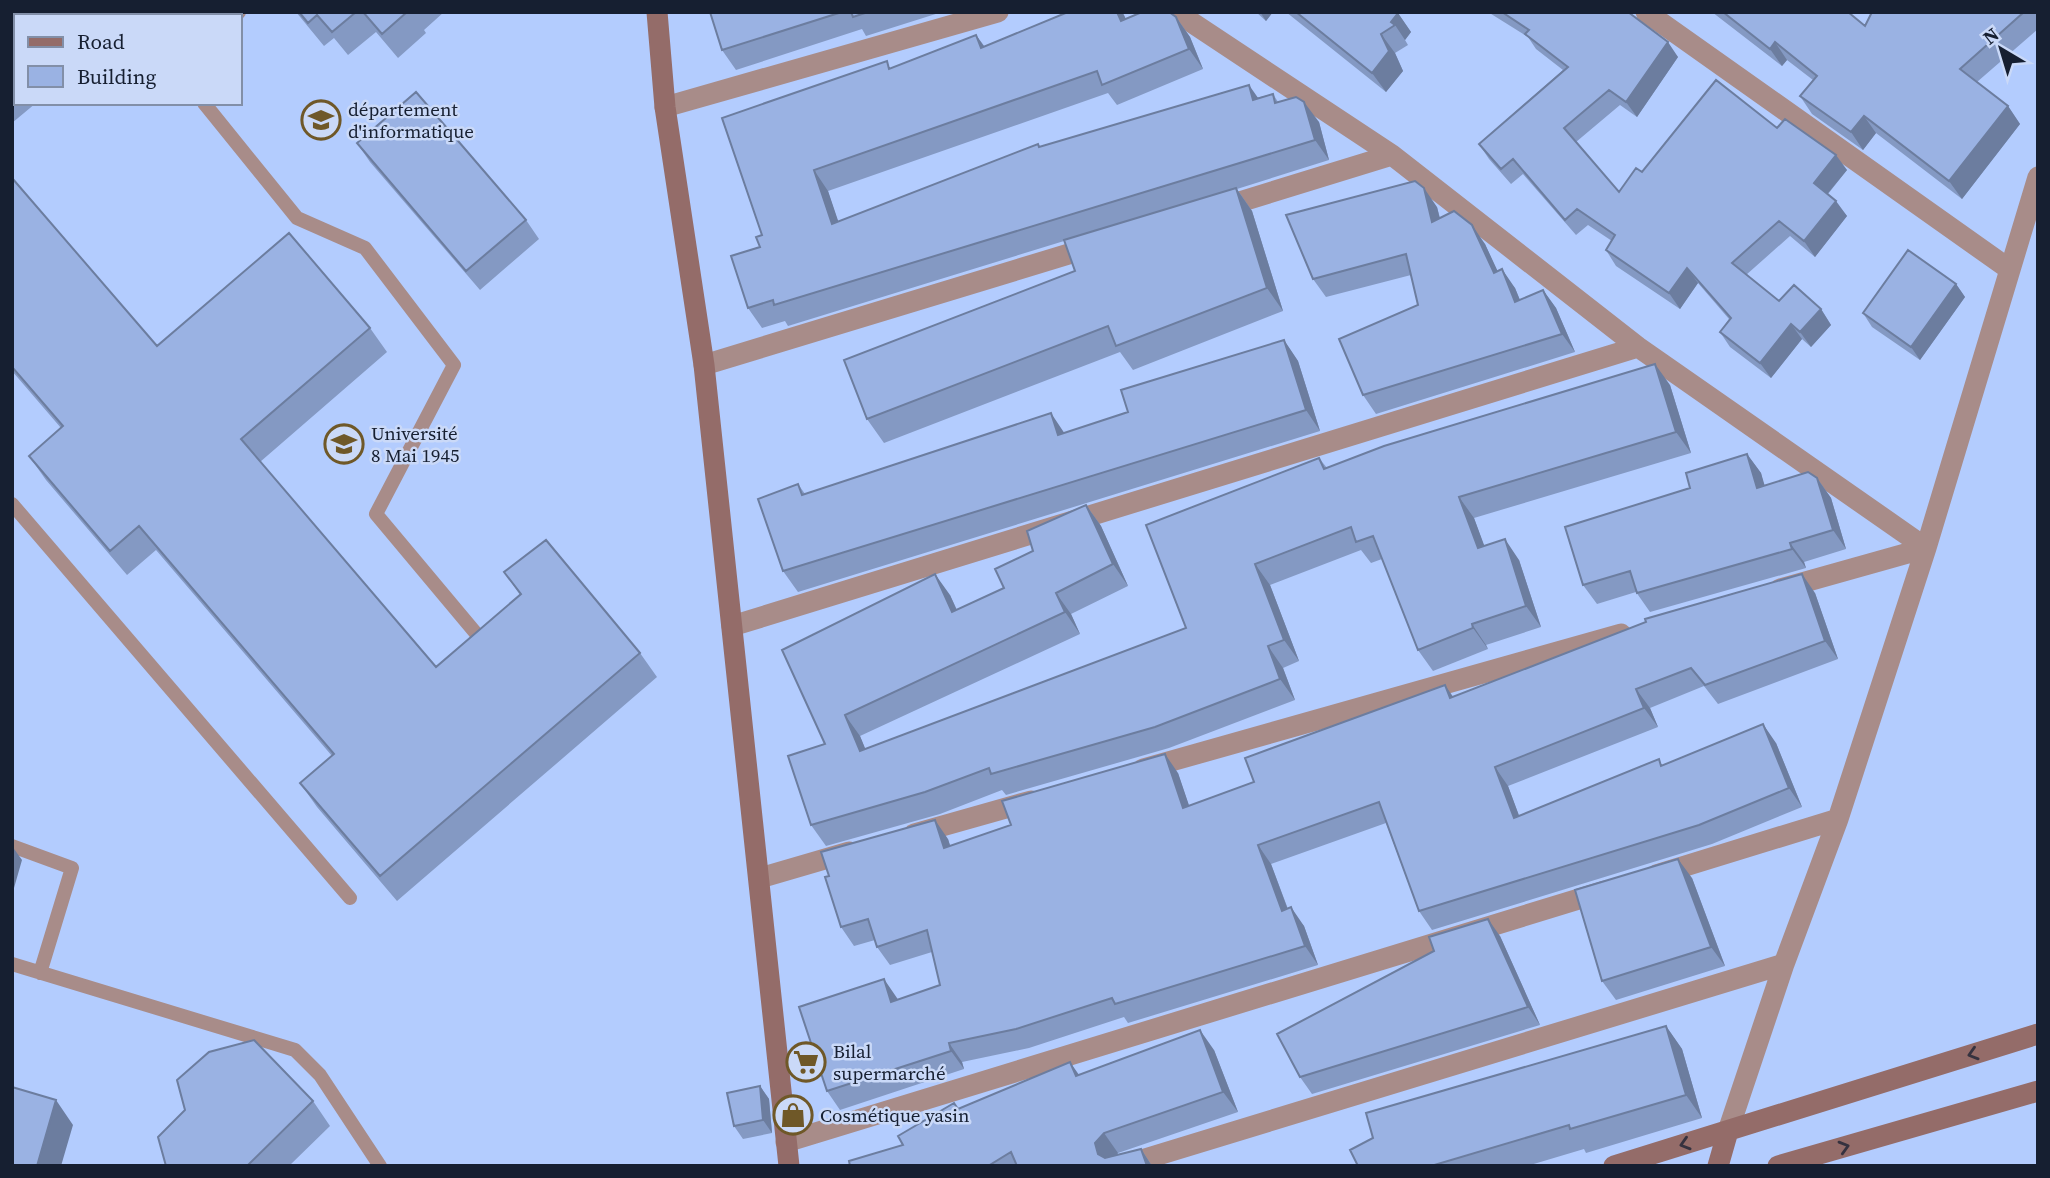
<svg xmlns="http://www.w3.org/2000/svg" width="2050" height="1178" font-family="'Source Serif 4',serif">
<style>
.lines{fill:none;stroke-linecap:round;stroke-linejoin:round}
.lane{stroke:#a88c89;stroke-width:14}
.street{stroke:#a88c89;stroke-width:21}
.secondary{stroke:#946c69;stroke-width:21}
.wall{fill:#8499c3}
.shaded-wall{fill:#6c7d9f}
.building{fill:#9ab2e3;stroke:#6c7d9f;stroke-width:2}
.oneway{stroke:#36323f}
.labels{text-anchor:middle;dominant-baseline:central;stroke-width:5;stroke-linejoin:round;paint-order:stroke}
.poi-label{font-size:19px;fill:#161f31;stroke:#cad9f8;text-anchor:start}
</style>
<rect width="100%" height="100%" fill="#b3ccfe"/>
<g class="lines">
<!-- lane -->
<path class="lane" d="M129 12 132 16
M235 16 239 12
M204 103 297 218 365 248 454 365 376 514 479 637
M12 504 350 898
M12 846 72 868 40 973
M12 964 295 1050 320 1075 380 1166"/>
<!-- street -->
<path class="street" d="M1176 12 1392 155 1638 347 1926 548
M1646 12 2009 269
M665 107 998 12
M1220 208 1392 155
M704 365 1095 246
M1780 589 1926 548
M732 626 1638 347
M1143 769 1621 634
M914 834 1031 801
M1656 875 1838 819
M760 878 849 852
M1728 1131 1784 964 1838 819 1926 548 2038 177
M786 1142 1605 891
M1122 1166 1784 964"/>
<!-- secondary -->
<path class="secondary" d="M657 12 665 107 704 365 789 1166
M1614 1166 2038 1034
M1718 1166 1728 1131
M1778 1166 2038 1091"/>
</g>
<!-- wall -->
<path class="wall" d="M12 12H98L100 16H16V103H36L12 123Z
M296 12H444L424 30 426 33 398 58 376 32 348 55 334 38 324 46Z
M710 12H942L866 36 862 29 736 70 722 50Z
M1068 12H1122L1126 19 1176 17 1190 37 1203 69 1117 105 1108 93 828 191 838 222 1040 147 1273 94 1278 102 1319 122 1329 160 1237 189 1252 211 1283 311 1133 370 1120 352 884 443 867 419 1075 271 1064 241 788 326 785 321 762 328 748 308 762 235 891 68 976 35 985 47Z
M1256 12H1273L1266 21Z
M1286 12H1397L1411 32 1405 40 1408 45 1395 53 1403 71 1386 92Z
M1488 12H1628L1678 57 1637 117 1620 105 1576 142 1619 192 1642 172 1777 128 1847 170 1828 194 1847 216 1815 257 1790 236 1746 275 1779 301 1821 309 1831 325 1811 347 1802 339 1771 378 1730 347 1720 332 1729 319 1698 283 1680 309 1616 266 1606 250 1612 241 1588 225 1576 235 1523 174 1511 184 1489 159 1479 144 1563 70 1536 49 1528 37Z
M1712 12H1848L1865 26 1872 12H2037L2038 29 1977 82 2008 106 2020 124 1962 199 1876 133 1863 150 1812 114 1800 96 1813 80 1787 60 1782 66Z
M357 143 526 220 539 239 480 290 370 162Z
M12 178 157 346 370 328 387 352 260 462 436 667 520 595 504 572 640 653 657 677 397 901 317 807 300 783 332 756 156 550 127 575 46 480 29 456 61 428 12 371Z
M1437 207 1440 218 1485 244 1497 271 1515 288 1520 300 1543 290 1556 308 1575 352 1376 414 1363 395 1418 305 1411 275 1326 297 1313 279Z
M1956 284 1965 297 1920 360 1872 327 1863 313Z
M1284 340 1298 361 1320 431 798 592 783 571 798 484 805 494 1065 433 1128 412Z
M1670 385 1691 453 1474 518 1484 546 1519 560 1541 627 1486 645 1488 649 1433 671 1418 650 1382 559 1371 563 1361 550 1270 585 1299 661 1283 668 1295 700 1169 748 1006 795 1002 790 940 814 826 846 811 825 825 744 782 650 950 595 957 610 1004 588 1033 551 1086 505 1101 526 1128 586 1071 614 1080 634 860 736 865 749 1186 628 1319 458 1327 468Z
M1747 454 1761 473 1764 486 1817 478 1831 498 1846 549 1804 562 1806 568 1650 612 1636 592 1597 604 1583 585 1690 488Z
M1815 593 1838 659 1718 704 1704 686 1650 708 1658 727 1508 786 1519 816 1663 765 1776 743 1802 807 1712 844 1432 930 1419 911 1386 823 1271 864 1288 909 1304 926 1318 965 1128 1023 1124 1017 1029 1048 962 1062 964 1069 840 1110 827 1091 897 998 898 1000 940 985 932 952 890 965 877 947 875 940 854 946 841 927 948 839 950 846 1178 773 1189 806 1254 782 1453 697Z
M1692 878 1725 966 1616 1000 1602 981Z
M1500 936 1540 1025 1312 1094 1300 1077Z
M1666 1026 1682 1049 1702 1118 1586 1153 1584 1149 1527 1166H1358Z
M1214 1050 1238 1112 1118 1153 1117 1155 1141 1149 1152 1166H850L903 1145 958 1109 1079 1075Z
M760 1086 769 1099 772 1133 743 1139 734 1126Z
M313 1101 330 1126 289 1166H166Z"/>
<!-- shaded-wall -->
<path class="shaded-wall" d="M1117 12H1122L1124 15 1135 41 1121 21Z
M1260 12H1273L1266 21Z
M1398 13 1411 32 1405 40 1395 25 1391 22Z
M1176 17 1190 37 1203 69 1189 49Z
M1381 34 1395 53 1403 71 1386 92 1372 73Z
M976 35 990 55 981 48Z
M1668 42 1678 57 1637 117 1626 102Z
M1775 42 1787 60 1782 66 1770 49Z
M1249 85 1263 105 1253 100Z
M1304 102 1319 122 1329 160 1315 140Z
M2008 106 2020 124 1962 199 1949 181Z
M1864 116 1876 133 1863 150 1851 132Z
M1836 155 1847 170 1824 198 1814 183Z
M814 170 828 191 846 244 832 224Z
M1236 188 1252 211 1283 311 1267 288Z
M1424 188 1437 207 1445 240 1432 222Z
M1836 201 1847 216 1815 257 1804 241Z
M1472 225 1485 244 1507 291 1494 273Z
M1687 268 1698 283 1680 309 1669 293Z
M1502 269 1515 288 1528 320 1515 302Z
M1956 284 1965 297 1920 360 1911 347Z
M1543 290 1556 308 1575 352 1562 334Z
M1821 309 1831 325 1811 347 1800 332Z
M1791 324 1802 339 1771 378 1760 363Z
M1284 340 1298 361 1320 431 1306 410Z
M1655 364 1670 385 1691 453 1676 432Z
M1051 413 1065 434 1058 435Z
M1747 454 1761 473 1771 507 1757 488Z
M1817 478 1831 498 1846 549 1833 530Z
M1459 497 1474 518 1493 569 1478 548Z
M1086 505 1101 526 1128 586 1113 564Z
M1505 539 1519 560 1541 627 1526 606Z
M1790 543 1804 562 1806 568 1792 549Z
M1255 564 1270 585 1299 661 1284 640Z
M935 574 950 595 967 633 952 612Z
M1802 574 1815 593 1838 659 1825 641Z
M1056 593 1071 614 1080 634 1065 612Z
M1472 624 1486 645 1488 649 1473 628Z
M1268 646 1283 668 1295 700 1280 679Z
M1445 685 1458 704 1450 698Z
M1636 689 1650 708 1658 727 1644 708Z
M845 715 860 736 875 772 860 751Z
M1763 724 1776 743 1802 807 1789 788Z
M1165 754 1178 773 1196 826 1183 808Z
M1495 767 1508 786 1527 837 1514 818Z
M935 820 948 839 957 867 944 848Z
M1258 845 1271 864 1295 929 1282 911Z
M12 846 22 860 12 895Z
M1678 859 1692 878 1725 966 1711 947Z
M1291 907 1304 926 1318 965 1305 946Z
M1488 919 1500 936 1540 1025 1528 1007Z
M884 979 897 998 905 1020 891 1002Z
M1666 1026 1682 1049 1702 1118 1686 1095Z
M1200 1030 1214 1050 1238 1112 1223 1092Z
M949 1043 962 1062 964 1069 951 1051Z
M1070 1062 1084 1082 1076 1076Z
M760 1086 769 1099 772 1133 763 1120Z
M56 1100 73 1125 61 1166H37Z
M1104 1133 1118 1153 1109 1164 1098 1154 1095 1143Z
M1141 1149 1152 1166H1147Z"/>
<!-- building -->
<path class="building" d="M12 12H96L92 16H16V81L12 84Z
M299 12H356L332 32 317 15 308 23Z
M363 12H407L382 34Z
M710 12H842L722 50Z
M851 12H868L853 17Z
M1068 12H1117L1121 21 1142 12H1169L1176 17 1189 49 1102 85 1097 71 814 170 832 224 1038 144 1039 147 1249 85 1253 100 1273 94 1275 103 1296 97 1304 102 1315 140 774 305 773 300 748 308 731 256 760 247 756 237 762 235 722 118 887 61 889 69 976 35 981 48Z
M1296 12H1397L1398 13 1391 22 1395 25 1381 34 1389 51 1372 73Z
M1502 12H1628L1668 42 1626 102 1609 90 1564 128 1619 192 1636 168 1642 172 1716 80 1777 128 1785 119 1836 155 1814 183 1836 201 1804 241 1779 221 1732 263 1779 301 1794 285 1821 309 1800 332 1791 324 1760 363 1720 332 1731 318 1687 268 1669 293 1606 250 1615 235 1577 209 1565 220 1513 159 1501 169 1479 144 1568 67 1525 34 1529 30Z
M1723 12H1848L1865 26 1872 12H2024L1960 69 2008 106 1949 181 1864 116 1851 132 1800 96 1817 76 1775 42 1770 49Z
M416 92 526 220 466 271 357 143Z
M12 178 157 346 289 233 370 328 241 439 436 667 521 594 504 572 546 540 640 653 380 876 300 783 334 754 139 526 110 551 29 456 63 426 12 367Z
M1415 181 1424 188 1432 222 1454 211 1472 225 1494 273 1502 269 1515 302 1543 290 1562 334 1363 395 1339 339 1418 305 1406 254 1313 279 1286 215Z
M1236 188 1267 288 1116 346 1108 326 867 419 844 360 1075 271 1064 240Z
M1908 250 1956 284 1911 347 1863 313Z
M1284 340 1306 410 783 571 758 499 798 484 802 495 1051 413 1058 435 1128 412 1121 390Z
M1655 364 1676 432 1459 497 1478 548 1505 539 1526 606 1472 624 1473 628 1418 650 1373 536 1356 542 1351 527 1255 564 1284 640 1268 646 1280 679 1155 727 991 774 989 768 925 792 811 825 788 756 825 744 782 650 935 574 952 612 1004 588 995 569 1033 551 1027 531 1086 505 1113 564 1056 593 1065 612 845 715 860 751 1186 628 1146 525 1319 458 1324 469 1384 446Z
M1747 454 1757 488 1808 472 1817 478 1833 530 1790 543 1792 549 1637 593 1630 571 1583 585 1565 527 1690 488 1686 473Z
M1802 574 1825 641 1705 685 1691 668 1636 689 1644 708 1495 767 1514 818 1659 759 1661 766 1763 724 1789 788 1699 825 1419 911 1379 802 1258 845 1282 911 1291 907 1305 946 1115 1004 1112 998 1016 1029 949 1043 951 1051 827 1091 799 1007 884 979 891 1002 940 985 927 930 877 947 868 919 841 927 825 877 829 876 821 852 935 820 944 848 1011 825 1002 801 1165 754 1183 808 1254 782 1245 758 1445 685 1450 698 1646 622 1645 619Z
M1678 859 1711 947 1602 981 1575 890Z
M1488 919 1528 1007 1300 1077 1277 1034 1434 951 1429 937Z
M1666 1026 1686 1095 1570 1129 1569 1125 1431 1166H1358L1350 1150 1373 1138 1366 1113Z
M1200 1030 1223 1092 1104 1133 1095 1143 1098 1154 1105 1158 1141 1149 1147 1166H1017L1011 1152 988 1166H850L849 1161 903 1145 898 1136 954 1103 958 1109 1070 1062 1076 1076Z
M254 1040 313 1101 247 1166H166L158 1137 185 1110 177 1080 209 1052Z
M760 1086 763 1120 734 1126 727 1093Z
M12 1087 56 1100 37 1166H12Z"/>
<!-- one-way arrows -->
<defs><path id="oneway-chevron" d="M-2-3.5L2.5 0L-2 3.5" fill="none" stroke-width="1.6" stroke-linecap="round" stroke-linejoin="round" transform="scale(1.75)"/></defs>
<g class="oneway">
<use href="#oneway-chevron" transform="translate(1973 1054) rotate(163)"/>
<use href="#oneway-chevron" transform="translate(1685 1144) rotate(163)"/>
<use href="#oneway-chevron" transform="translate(1844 1147) rotate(-16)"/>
</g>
<!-- icons -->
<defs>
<g id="university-ring" transform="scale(2.0125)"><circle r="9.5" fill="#cad9f8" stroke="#6f5828" stroke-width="1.5"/><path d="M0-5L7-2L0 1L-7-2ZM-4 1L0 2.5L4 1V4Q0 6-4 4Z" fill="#6f5828"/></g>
<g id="supermarket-ring" transform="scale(2.0125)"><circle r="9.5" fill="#cad9f8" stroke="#6f5828" stroke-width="1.5"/><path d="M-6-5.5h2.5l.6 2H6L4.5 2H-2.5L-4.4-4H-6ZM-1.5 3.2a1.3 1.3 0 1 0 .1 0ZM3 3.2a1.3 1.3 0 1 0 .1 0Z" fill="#6f5828"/></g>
<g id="shop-ring" transform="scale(2.0125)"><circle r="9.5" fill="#cad9f8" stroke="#6f5828" stroke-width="1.5"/><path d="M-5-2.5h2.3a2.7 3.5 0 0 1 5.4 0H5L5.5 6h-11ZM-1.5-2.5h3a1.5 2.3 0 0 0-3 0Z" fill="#6f5828"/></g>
</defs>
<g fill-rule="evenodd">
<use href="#university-ring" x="321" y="120"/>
<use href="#university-ring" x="344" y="444"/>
<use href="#supermarket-ring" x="806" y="1062"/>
<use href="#shop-ring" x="793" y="1115"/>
</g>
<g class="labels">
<!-- poi labels -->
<g class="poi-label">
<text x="348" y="109">département<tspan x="348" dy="22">d'informatique</tspan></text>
<text x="371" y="433">Université<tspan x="371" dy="22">8 Mai 1945</tspan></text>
<text x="833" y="1051">Bilal<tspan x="833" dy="22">supermarché</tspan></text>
<text x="820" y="1115">Cosmétique yasin</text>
</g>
</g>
<!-- border -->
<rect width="2050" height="1178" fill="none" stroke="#161f31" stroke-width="28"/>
<!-- legend -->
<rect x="14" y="14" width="228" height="91" fill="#cad9f8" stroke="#828fa8" stroke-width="2"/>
<rect x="28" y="37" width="35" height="10" fill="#946c69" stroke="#828fa8" stroke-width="2"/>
<text x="77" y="49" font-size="21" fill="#161f31">Road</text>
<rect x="28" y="66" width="35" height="21" fill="#9ab2e3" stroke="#828fa8" stroke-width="2"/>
<text x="77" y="84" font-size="21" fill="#161f31">Building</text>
<!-- north arrow -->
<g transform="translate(2001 49) rotate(322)" stroke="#cad9f8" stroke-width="5" paint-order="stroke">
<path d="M0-5L12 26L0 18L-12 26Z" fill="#161f31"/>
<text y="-10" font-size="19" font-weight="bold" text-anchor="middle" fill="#161f31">N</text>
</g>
</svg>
